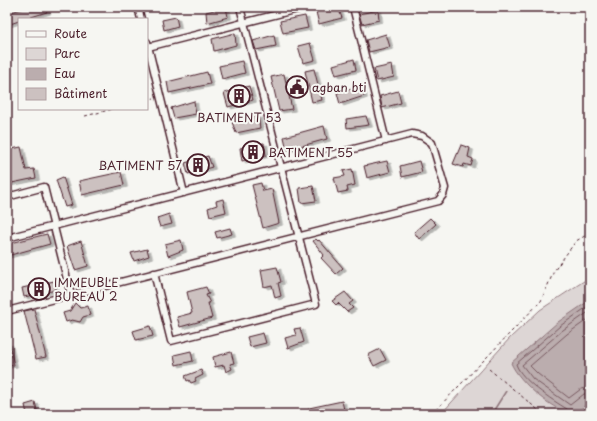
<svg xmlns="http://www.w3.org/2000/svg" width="597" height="421" font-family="'Playpen Sans',sans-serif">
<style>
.green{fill:#ddd6d5;stroke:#947a80}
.water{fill:#bbadae;stroke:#8e747a}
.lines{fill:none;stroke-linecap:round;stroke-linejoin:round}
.shore{stroke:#77585f;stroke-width:1}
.stream{stroke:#8e747a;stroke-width:1.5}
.building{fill:#ccc1c0;stroke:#4a1f2b;filter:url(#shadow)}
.minor-casing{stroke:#4a1f2b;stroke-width:9}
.path{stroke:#4a1f2b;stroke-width:1;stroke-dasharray:3 3;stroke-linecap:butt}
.minor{stroke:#f6f6f2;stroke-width:6}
.labels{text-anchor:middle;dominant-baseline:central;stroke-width:4;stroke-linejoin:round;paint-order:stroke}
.poi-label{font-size:12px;fill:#4a1f2b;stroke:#f6f6f2;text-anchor:start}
</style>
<defs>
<filter id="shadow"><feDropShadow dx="3.5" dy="2" stdDeviation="0" flood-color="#0004"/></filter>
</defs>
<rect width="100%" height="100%" fill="#f6f6f2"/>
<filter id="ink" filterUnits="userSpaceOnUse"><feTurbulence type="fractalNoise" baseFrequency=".025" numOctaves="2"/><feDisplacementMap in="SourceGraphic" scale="8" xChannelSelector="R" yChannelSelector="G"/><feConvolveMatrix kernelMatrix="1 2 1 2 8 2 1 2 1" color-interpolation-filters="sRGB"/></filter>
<g filter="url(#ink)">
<!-- green -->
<path class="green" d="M590 277V414H441L510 338 540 310Z"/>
<!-- water -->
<path class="water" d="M590 300V400L576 414C555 414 519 382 511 363L558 322Z"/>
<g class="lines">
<!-- shore -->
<path class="shore" d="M590 311 563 330 522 365 533 379 570 405 584 394 590 393
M590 318 567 334 530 366 538 374 569 398 581 389 590 387
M568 414 567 409C552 400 521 380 516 364L560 326 590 305"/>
<!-- stream -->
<path class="stream" d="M494 410 506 391"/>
</g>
<!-- building -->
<path class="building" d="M29 7H45L47 12 25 19H19V21L7 25V13Z
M226 7 228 17 207 23 206 12Z
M336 7H338L342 18 319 24 316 12Z
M378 10 379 20 362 24 359 14Z
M305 16 308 28 283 33 280 21Z
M176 17 178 26 164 30 162 20Z
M235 33 236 45 214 51 212 39Z
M386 34 390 47 369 52 366 40Z
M274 35 276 46 256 50 253 41Z
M310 43 315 60 303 63 298 46Z
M354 59 356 70 336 75 333 65Z
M242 61 245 73 222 79 219 66Z
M392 65 394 77 377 81 374 69Z
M314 69 322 100 312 102 305 71Z
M207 72 210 84 169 93 167 82Z
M284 74 292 109 279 111 271 77Z
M249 86 253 100 228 107 224 93Z
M361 86 364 96 340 104 337 93Z
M398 91 401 103 382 108 380 96Z
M194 101 196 114 174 118 171 108Z
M258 116 260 128 236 133 232 122Z
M366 116 369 125 347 128 346 119Z
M324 126 327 139 287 150 284 137Z
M264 143 266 155 242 161 240 148Z
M461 145 470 148 468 157 473 159 471 166 464 164 463 167 453 164Z
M21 147 26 170 34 169 36 178 7 184V150Z
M208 156 212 167 188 174 185 163Z
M387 161 390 172 367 178 364 166Z
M419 161 422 172 402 177 400 166Z
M352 169 355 185 347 187 348 191 338 193 334 178 345 176 343 171Z
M121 172 124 185 82 195 79 181Z
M63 177 72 205 65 207 56 180Z
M261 183 263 191 272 189 279 223 263 228 252 185Z
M313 186 316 201 301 203 299 188Z
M223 199 226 212 210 216 208 208 217 205 216 201Z
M169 214 172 224 160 227 157 218Z
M430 218 436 224 419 239 414 232Z
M230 228 232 234 217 238 215 232Z
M47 234 50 244 7 256V244Z
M316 239 318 241 319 240 343 268 336 274 321 258 324 255 313 241Z
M181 240 183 250 168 256 165 244Z
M81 241 88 266 75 270 67 246Z
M147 249 149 256 134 261 131 253Z
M277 267 281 282 278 283 281 296 275 298 272 285 264 287 261 270Z
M54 281 56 290 24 297 22 288Z
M206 287 209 294 206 295 210 303H208L212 318 180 327 177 317 192 313 187 292Z
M345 292 353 301 349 304 353 308 347 312 338 303 336 305 332 301Z
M75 303 80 308 88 306 90 315 83 317 80 322 72 320 66 322 63 313 70 311Z
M34 309 46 357 36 359 24 311Z
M150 326 153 336 136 340 133 331Z
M300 328 304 342 288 348 285 338 296 335 294 329Z
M263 333 266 343 250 347 247 337Z
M9 343 14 365 7 366V344Z
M380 349 386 360 374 366 368 355Z
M191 351 193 361 176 365 174 355Z
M231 352 234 363 230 364 232 369 226 372 224 365 215 367 213 357Z
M201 370 203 375 195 379 196 381 191 383 189 380 187 381 185 376Z
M342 401 345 414H311L309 408Z
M35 402 38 414H27L25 405Z"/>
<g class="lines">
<!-- minor casing -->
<g class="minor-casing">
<path id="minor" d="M138 7 141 19
M353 7 386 141
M147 42 184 193
M148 47 306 7
M7 197 44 187 71 295
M7 238 412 134 422 136 432 143 445 188 443 195 438 201 7 311
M154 273 171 341 316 304 240 7"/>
</g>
<!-- path -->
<path class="path" d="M147 100 154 98
M85 116 113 109
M489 369 543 414
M432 414 541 301 554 271 576 241 590 233"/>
<!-- minor -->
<use href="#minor" class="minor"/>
</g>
</g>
<!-- icons -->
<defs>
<g id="civic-ring" transform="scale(1.15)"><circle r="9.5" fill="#f6f6f2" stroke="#4a1f2b" stroke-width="1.5"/><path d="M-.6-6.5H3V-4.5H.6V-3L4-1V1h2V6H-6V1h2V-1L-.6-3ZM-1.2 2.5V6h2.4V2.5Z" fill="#4a1f2b"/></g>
<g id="building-ring" transform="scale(1.15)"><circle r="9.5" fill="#f6f6f2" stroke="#4a1f2b" stroke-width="1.5"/><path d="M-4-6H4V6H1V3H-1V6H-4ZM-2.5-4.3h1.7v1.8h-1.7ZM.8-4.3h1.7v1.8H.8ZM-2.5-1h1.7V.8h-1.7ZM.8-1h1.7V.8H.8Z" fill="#4a1f2b"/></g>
</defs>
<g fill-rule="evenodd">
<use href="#civic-ring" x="297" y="87"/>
<use href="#building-ring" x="239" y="96"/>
<use href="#building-ring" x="253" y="152"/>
<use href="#building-ring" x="198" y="165"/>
<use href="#building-ring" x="39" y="289"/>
</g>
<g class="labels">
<!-- poi labels -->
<g class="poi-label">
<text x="312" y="87">agban bti</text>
<text x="239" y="117" text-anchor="middle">BATIMENT 53</text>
<text x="268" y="152">BATIMENT 55</text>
<text x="182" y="165" text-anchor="end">BATIMENT 57</text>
<text x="54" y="282">IMMEUBLE<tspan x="54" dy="14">BUREAU 2</tspan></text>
</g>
</g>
<!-- margin -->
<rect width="597" height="421" fill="none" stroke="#f6f6f2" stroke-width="24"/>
<rect x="12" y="12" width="573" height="397" fill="none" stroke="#4a1f2b" stroke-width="1.5" filter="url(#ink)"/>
<!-- legend -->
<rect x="18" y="18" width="130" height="92" fill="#f6f6f2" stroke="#b1a0a2"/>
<rect x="26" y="31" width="20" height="6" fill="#f6f6f2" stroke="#b1a0a2"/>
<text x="54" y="38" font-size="12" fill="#4a1f2b">Route</text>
<rect x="26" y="48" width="20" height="12" fill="#ddd6d5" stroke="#b1a0a2"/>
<text x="54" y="58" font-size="12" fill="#4a1f2b">Parc</text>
<rect x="26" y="68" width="20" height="12" fill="#bbadae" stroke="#b1a0a2"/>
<text x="54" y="78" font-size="12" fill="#4a1f2b">Eau</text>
<rect x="26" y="88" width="20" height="12" fill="#ccc1c0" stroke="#b1a0a2"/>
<text x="54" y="98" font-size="12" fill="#4a1f2b">Bâtiment</text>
</svg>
